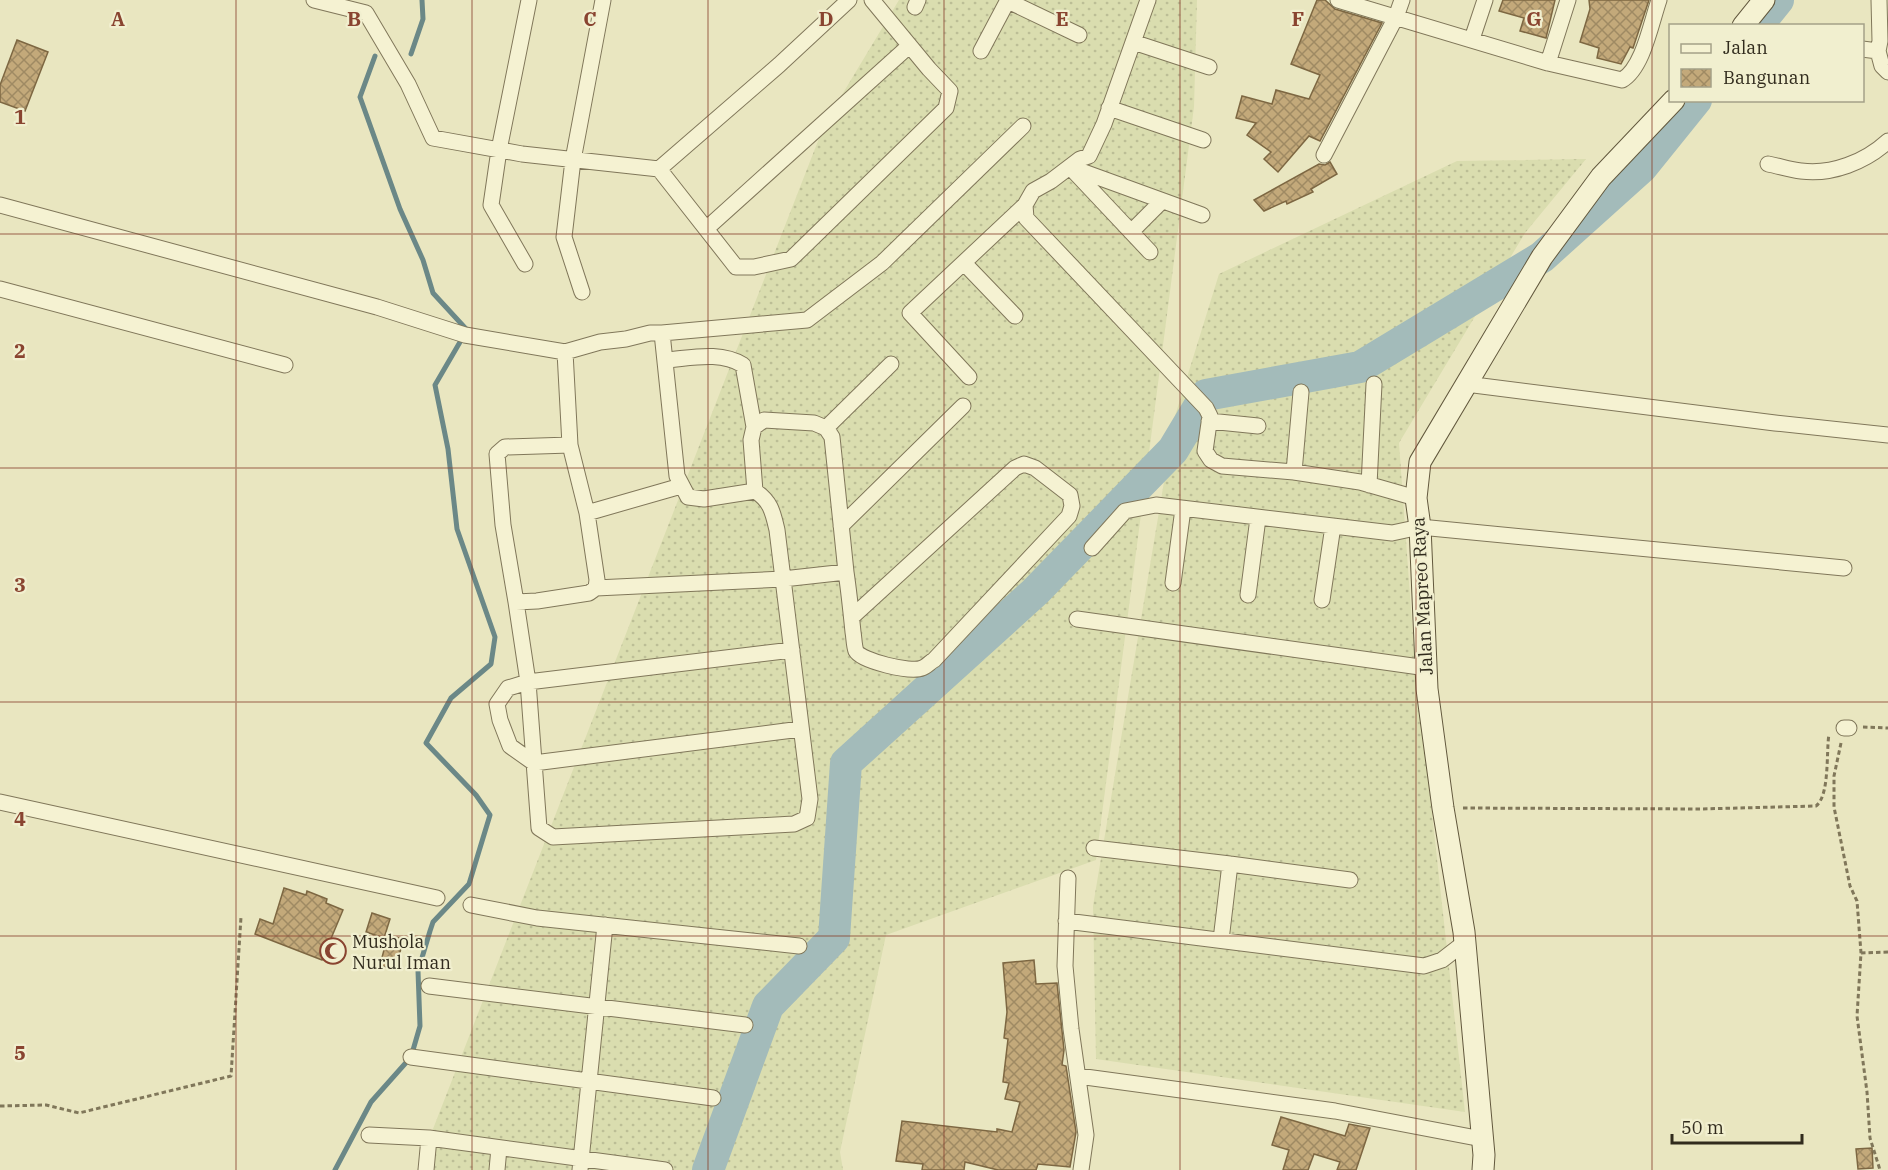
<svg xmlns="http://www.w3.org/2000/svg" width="1888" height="1170" font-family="'IBM Plex Serif',serif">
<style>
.farmland{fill:url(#farmland-dots)}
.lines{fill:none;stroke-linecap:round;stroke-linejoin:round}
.stream{stroke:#6b8887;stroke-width:5}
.river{stroke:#a3bbba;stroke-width:32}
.building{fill:url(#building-cross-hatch);stroke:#7d6742;stroke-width:1.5}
.street-casing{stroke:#80775a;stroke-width:17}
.secondary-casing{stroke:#62583d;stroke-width:23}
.path{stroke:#80775a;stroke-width:3;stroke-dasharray:4.5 3;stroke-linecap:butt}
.street{stroke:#f5f2d2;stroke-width:15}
.secondary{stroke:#f5f2d2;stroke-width:21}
.grid{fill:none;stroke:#894430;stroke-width:1.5;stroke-opacity:0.55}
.labels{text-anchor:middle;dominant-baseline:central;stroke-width:4.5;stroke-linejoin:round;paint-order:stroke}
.street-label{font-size:18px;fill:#312b1d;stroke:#f1efcf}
.poi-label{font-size:18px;fill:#312b1d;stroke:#f1efcf;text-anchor:start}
.grid-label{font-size:20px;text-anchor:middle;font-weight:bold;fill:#894430;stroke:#f1efcf;stroke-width:4.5;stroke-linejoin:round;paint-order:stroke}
</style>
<defs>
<pattern id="farmland-dots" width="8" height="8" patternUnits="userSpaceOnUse" patternTransform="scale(1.5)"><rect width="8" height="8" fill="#daddaf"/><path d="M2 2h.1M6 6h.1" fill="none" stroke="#bcbe96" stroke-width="1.8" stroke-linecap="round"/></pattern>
<pattern id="building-cross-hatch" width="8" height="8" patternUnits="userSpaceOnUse" patternTransform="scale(1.5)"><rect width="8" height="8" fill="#c3a97a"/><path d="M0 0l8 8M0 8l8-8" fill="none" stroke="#9f8a63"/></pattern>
</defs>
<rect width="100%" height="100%" fill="#e9e6c0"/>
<!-- farmland -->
<path class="farmland" d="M899 0H1197L1194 107 1096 860 886 935 840 1152 843 1170H417L825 123Z
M1586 159 1525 233 1399 443 1414 651 1465 1112 1096 1059 1093 906 1175 416 1219 274 1457 161Z"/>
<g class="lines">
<!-- stream -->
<path class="stream" d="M411 54 423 19 422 0
M335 1170 371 1102 411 1057 420 1026 418 971 430 931 433 922 469 884 490 815 476 795 426 743 451 698 491 664 495 637 457 529 448 449 435 385 467 330 433 293 423 260 400 209 360 97 375 56"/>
<!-- river -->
<path class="river" d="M1757 26 1778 0
M708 1170 768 1006 834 938 846 763 1035 592 1173 450 1206 395 1360 367 1542 257 1642 167 1696 100"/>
</g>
<!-- building -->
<path class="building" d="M1317 0H1325L1335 9 1382 23 1320 141 1309 136 1278 172 1264 159 1271 152 1247 135 1256 123 1236 118 1242 96 1272 104 1276 90 1309 99 1320 75 1291 64Z
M1503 0H1555L1546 38 1520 31 1524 18 1499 11Z
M1589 0H1649L1633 48 1630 47 1621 64 1597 58 1599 48 1580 42 1590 9Z
M17 40 48 52 25 111 0 102V85Z
M1330 162 1337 174 1311 189 1313 192 1287 204 1286 201 1264 211 1254 200 1319 164 1325 165Z
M284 888 306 895 307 891 327 899 326 903 343 910 322 960 255 934 260 919 273 924Z
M372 913 390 919 384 938 366 932Z
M388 935 403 939 396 970 380 965Z
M1034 960 1036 984 1057 983 1064 1050 1062 1065 1066 1066 1076 1132 1070 1167 1038 1164 1036 1170H998L965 1162 964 1170H922L923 1164 896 1161 902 1121 997 1132V1129L1012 1132 1020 1102 1005 1099 1009 1083 1003 1082 1008 1039 1004 1038 1007 1012 1003 963Z
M1281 1117 1345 1136 1349 1124 1370 1128 1356 1170H1337L1340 1162 1314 1154 1308 1170H1283L1289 1150 1272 1145Z
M1872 1148 1873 1168 1858 1169 1856 1149Z"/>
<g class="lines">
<!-- street casing -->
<g class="street-casing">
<path id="street" d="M314 0 366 13 408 84 433 138 522 154 659 169 736 267H754L791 259 946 108 950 91 929 69 872 0
M1148 0 1104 124 1089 156 1080 159 1051 181 1033 191 1025 205 1026 218 1206 408 1210 416 1205 451 1211 460 1222 466 1294 472 1360 482 1416 498
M1338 0 1548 63 1622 80C1643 68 1651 23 1659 0
M1008 1 1079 35
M915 7 918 0
M1472 39 1485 0
M1133 42 1209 67
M1862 49 1878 51 1880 41 1879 0
M981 51 1008 0
M1878 51 1882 66 1888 72
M1548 63 1568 0
M1109 108 1203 140
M1324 155 1396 17 1402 0
M1768 164C1779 166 1790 170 1801 171 1832 175 1865 162 1888 141
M659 169 779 65 849 0
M0 205 377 307 465 335 565 352 600 342 626 339 650 333H662L677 476 688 497 704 499 755 491C771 501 773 513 777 530L810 799 807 818 794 824 553 837 539 828 528 682 516 602 537 601 589 593 596 588 597 580 587 513 681 486
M706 229 909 46
M1131 232 1162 201
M1150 252 1070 167 1202 215
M964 263 1015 316
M525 264 491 205 499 150 529 0
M0 289 285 365
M582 292 564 237 573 160 603 0
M662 333 807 320 882 263 1023 126
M565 352 570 445 587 513
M666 360C692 358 720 351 743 365L754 427 751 440 755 491
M969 377 910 313 1025 205
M1466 384 1775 423 1888 435
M1209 421 1258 426
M754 427 764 420 814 423 826 428 832 437 846 572
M826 428 891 364
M1294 472 1301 392
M1369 485 1374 384
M841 526 963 406
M1092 548 1125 511 1156 505 1392 533 1420 527 1844 568
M1173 583 1183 509
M596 588 783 579 846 572C849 592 851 612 853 632 854 637 854 646 856 651 861 661 911 673 922 668 926 667 930 662 934 660L1069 516 1072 506 1070 495 1035 468 1024 464 1015 468 852 617
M1248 595 1258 518
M1322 600 1333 526
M516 602 503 525 497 454 505 447 570 445
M1077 619 1427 668
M792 650 528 682 508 688 497 704 500 720 510 746 534 763 801 729
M1844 728H1849
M0 802 437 898
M1094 848 1230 864 1350 880
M1068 878 1065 966 1071 1029 1086 1135 1081 1170
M471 905 537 918 799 946
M1066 921 1424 966 1442 960 1464 943
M1221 940 1230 864
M429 986 745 1025
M411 1057 713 1098
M1078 1076 1335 1111 1482 1139
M369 1135 429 1138 665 1170
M426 1170 429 1138
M497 1170 499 1148
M580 1170 605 925"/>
</g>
<!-- secondary casing -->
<g class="secondary-casing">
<path id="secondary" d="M1743 26 1764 0
M1483 1170 1484 1155 1464 932 1443 808 1427 689 1420 527 1416 498 1420 462 1542 257 1601 177 1674 100"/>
</g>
<!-- path -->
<path class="path" d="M1863 727 1888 728
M1841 743 1834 776V807L1850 886 1857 901 1861 953 1857 1016 1867 1092 1870 1138 1880 1170
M1463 808 1700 809 1816 806C1830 795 1826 752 1829 734
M1861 953 1888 952
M0 1106 46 1105 79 1113 231 1076 241 917"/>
<!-- street -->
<use href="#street" class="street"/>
<!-- secondary -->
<use href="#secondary" class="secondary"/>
</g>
<!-- grid -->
<path class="grid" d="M236 0V1170M472 0V1170M708 0V1170M944 0V1170M1180 0V1170M1416 0V1170M1652 0V1170M0 234H1888M0 468H1888M0 702H1888M0 936H1888"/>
<!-- icons -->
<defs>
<g id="mosque-ring" transform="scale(1.35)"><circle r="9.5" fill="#f1efcf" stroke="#894430" stroke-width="1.5"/><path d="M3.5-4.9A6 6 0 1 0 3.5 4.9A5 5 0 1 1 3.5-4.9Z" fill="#894430"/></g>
</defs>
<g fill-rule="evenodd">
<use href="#mosque-ring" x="333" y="951"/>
</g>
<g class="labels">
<!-- street labels -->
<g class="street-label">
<text transform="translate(1422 596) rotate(-93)">Jalan Mapreo Raya</text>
</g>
<!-- poi labels -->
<g class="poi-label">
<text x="352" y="941">Mushola<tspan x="352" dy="21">Nurul Iman</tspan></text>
</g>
</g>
<g class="grid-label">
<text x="118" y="26">A</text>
<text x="354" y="26">B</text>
<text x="590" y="26">C</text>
<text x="826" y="26">D</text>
<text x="1062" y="26">E</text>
<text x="1298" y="26">F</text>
<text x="1534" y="26">G</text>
<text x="20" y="124">1</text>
<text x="20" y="358">2</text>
<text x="20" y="592">3</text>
<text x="20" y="826">4</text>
<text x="20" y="1060">5</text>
</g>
<!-- legend -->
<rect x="1669" y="24" width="195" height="78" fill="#f1efcf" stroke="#a4a188" stroke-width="1.5"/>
<rect x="1681" y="44" width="30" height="9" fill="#f5f2d2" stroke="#a4a188" stroke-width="1.5"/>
<text x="1723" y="54" font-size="18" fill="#312b1d">Jalan</text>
<rect x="1681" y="69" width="30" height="18" fill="url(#building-cross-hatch)" stroke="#a4a188" stroke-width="1.5"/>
<text x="1723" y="84" font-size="18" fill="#312b1d">Bangunan</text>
<!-- scale -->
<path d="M1672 1134v9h130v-9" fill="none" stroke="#312b1d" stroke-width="3"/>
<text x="1681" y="1134" font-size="18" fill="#312b1d" stroke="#f1efcf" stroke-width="4.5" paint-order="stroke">50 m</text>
</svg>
